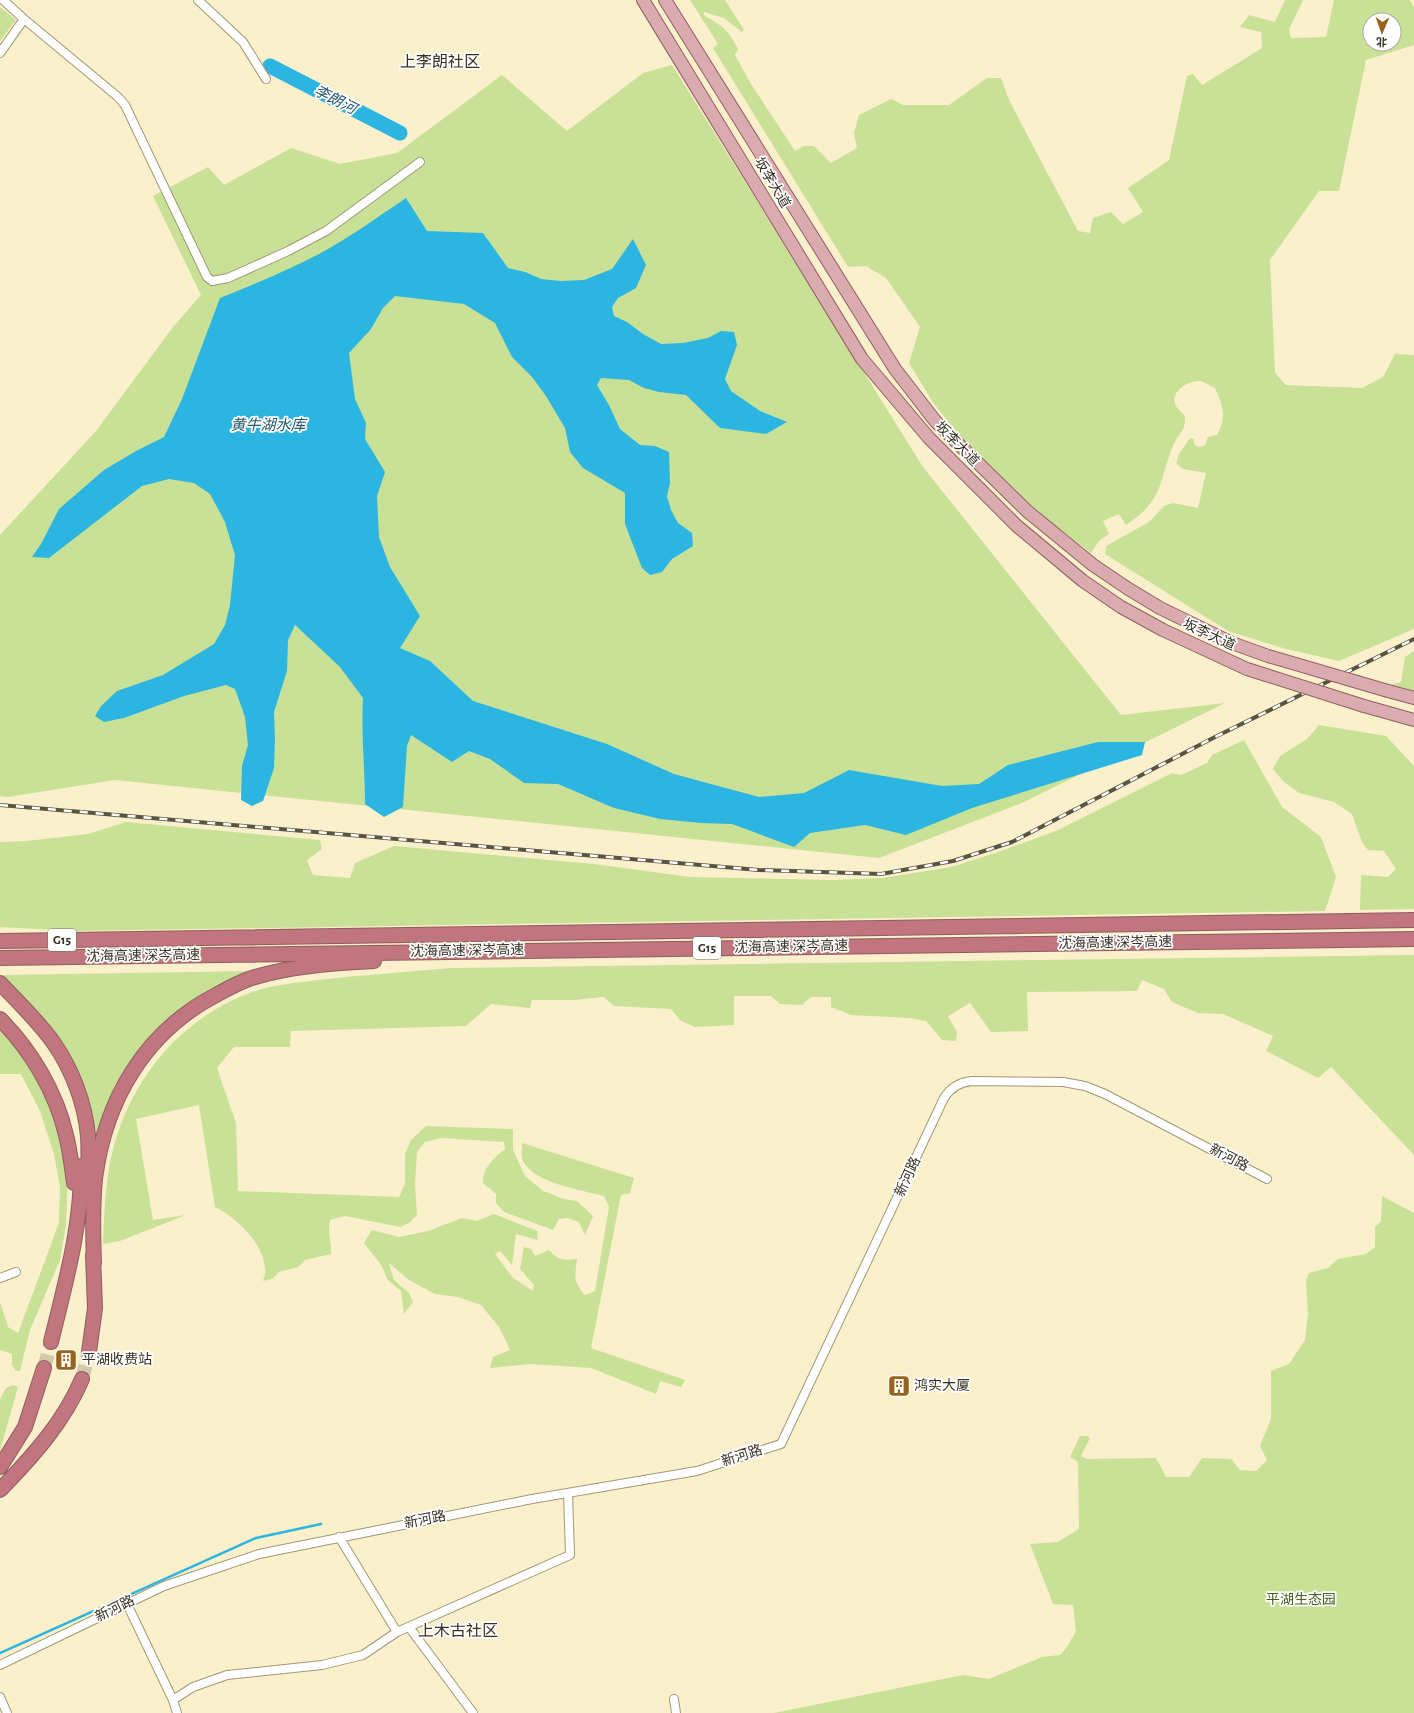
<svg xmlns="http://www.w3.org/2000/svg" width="1414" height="1713" font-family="'Alegreya Sans','Noto Sans SC',sans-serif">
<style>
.green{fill:#c8e197;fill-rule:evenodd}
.water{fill:#2db5e1}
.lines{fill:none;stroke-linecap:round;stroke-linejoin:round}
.stream{stroke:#2db5e1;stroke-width:2.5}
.river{stroke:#2db5e1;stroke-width:15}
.motorway-tunnel{stroke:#d2caa9;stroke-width:14;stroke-dasharray:14 7;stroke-linecap:butt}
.minor-casing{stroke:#a19875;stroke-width:10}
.primary-casing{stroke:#905d5e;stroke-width:14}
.motorway-casing{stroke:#905d5e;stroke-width:16}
.minor{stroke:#fff;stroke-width:8}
.primary{stroke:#daacb2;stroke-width:12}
.motorway{stroke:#c1757e;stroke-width:14}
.rail-casing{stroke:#595441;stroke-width:4}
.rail{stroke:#fff;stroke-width:2.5;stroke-dasharray:8;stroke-linecap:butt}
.primary-bridge-casing{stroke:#905d5e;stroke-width:14;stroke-linecap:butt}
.primary-bridge{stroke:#daacb2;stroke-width:12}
.labels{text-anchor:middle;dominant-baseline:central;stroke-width:3.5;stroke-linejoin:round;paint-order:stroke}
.shield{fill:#fff;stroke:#716e64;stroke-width:1}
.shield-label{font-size:13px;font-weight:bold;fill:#343022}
.street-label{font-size:14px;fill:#343022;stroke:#fff}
.poi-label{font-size:14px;fill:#343022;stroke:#fff;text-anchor:start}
.park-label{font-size:14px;fill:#4b5e1b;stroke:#fff}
.water-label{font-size:15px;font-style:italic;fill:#275a6e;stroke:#fff}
.quarter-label{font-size:16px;fill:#343022;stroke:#fff}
</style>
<rect width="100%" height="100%" fill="#faf0cb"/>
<!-- green -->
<path class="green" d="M690 0H725L744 30 742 32 724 18 704 12V15C723 27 727 28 738 49L735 55 751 84 795 151 804 146H814L831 163 857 148 854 133 859 115 891 99 903 105H949L987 78H1001L1010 102 1078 231 1090 233 1093 218 1111 212 1123 224 1143 212 1128 188 1169 160 1187 76 1193 74 1202 85 1262 48 1261 32 1240 27 1249 15 1275 22 1285 0H1303L1289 29 1291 38 1326 37 1334 0H1410L1414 7V45L1366 60 1339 191H1319L1270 260 1275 373 1286 385 1362 388 1383 377 1395 354 1414 355V629L1339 661 1286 649 1228 631 1105 554 1106 546 1149 522 1164 506 1173 503 1198 508 1206 473 1183 469 1176 464 1179 454 1190 438 1194 439V444L1199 447 1205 445 1208 437 1217 435C1227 417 1223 406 1215 388 1210 386 1205 382 1200 381 1188 380 1168 393 1176 406 1178 410 1183 413 1185 416 1186 432 1178 433 1173 446 1158 483 1164 500 1126 525L1119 514 1103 521 1109 534 1099 541 1091 553 1051 522 1012 489 965 443 932 401 909 363 920 327 886 278 866 266 848 267 713 48 718 44ZM1370 20H1394V44H1370Z
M0 7 16 20 0 41Z
M672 65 923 467 1121 715 1225 703 1022 803 879 858 115 780 8 797 0 796V535L96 431 173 327 201 295 153 196 208 167 224 185 291 148 340 164 397 153 502 75 567 131 643 73Z
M1414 651V697L1386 686 1401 682 1405 657Z
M1319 725 1386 736 1414 766V909L1360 910 1361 875 1388 877 1396 869 1384 851 1368 850 1362 842 1352 814 1334 802 1299 793 1283 781 1273 769 1280 756 1307 739Z
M1244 740 1282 807 1321 837 1336 877 1325 911 76 931 0 927V842L27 841 88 834 126 822 320 840 322 849 307 860 313 875 350 878 355 863 394 846 594 864 690 877 831 880 883 878 951 867 995 853 1056 831 1172 773 1181 775 1207 763 1212 755Z
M1414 955V1155L1331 1067 1318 1078 1266 1051 1273 1036 1223 1014 1198 1013 1172 1002 1164 989 1142 980 1137 991 1027 992 1028 1031 991 1032 970 1003 948 1016 957 1032 956 1041 942 1040 926 1021 910 1018 851 1015 831 1007V997H811L802 1005 780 1004 771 996H734V1025L695 1027 681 1021 671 1009 614 1006 604 997 574 1000H532L530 1008 491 1004 466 1026 291 1031 290 1047H234L217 1068 236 1123 238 1191 399 1197 405 1184V1154L411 1140 426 1126 513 1129V1150L525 1176 543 1191 564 1199 577 1201 593 1216 585 1235 579 1222 568 1218 559 1219 553 1230 504 1212 496 1203V1194L483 1183C483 1167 494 1158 505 1149L504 1142 441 1138 425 1142 417 1152 415 1185 417 1215 409 1223 400 1227 345 1216 330 1220C327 1234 332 1240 331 1254L305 1260 298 1267 279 1272 272 1279 263 1281C264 1277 266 1272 265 1268 264 1244 235 1216 215 1207L199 1105 136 1119 153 1220 186 1215 120 1241 103 1244C104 1217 105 1190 110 1163 125 1087 175 1022 247 994 269 985 295 983 318 980 362 975 406 972 451 968Z
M262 971 158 1033 97 1143 92 1114 84 1087 0 980V975Z
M0 1030 13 1044 33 1074 49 1102 59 1131 68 1171 66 1225 60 1260 30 1330 20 1371H16L12 1365V1354L0 1350V1302L8 1327 18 1333 59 1223 60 1187 54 1154 40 1111 21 1074H0Z
M522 1143 634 1178 630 1193 621 1195 591 1348 685 1380 681 1387 660 1381 656 1394 591 1368 531 1364 490 1368 493 1357 510 1350 499 1327 481 1305 458 1297 435 1294 409 1280 389 1263 394 1280 409 1293 413 1302 404 1314 401 1291 387 1279 382 1266 364 1243 372 1230 399 1237 428 1231 462 1218 477 1221 494 1214 537 1231 538 1240 516 1234 512 1265 500 1251 495 1254 513 1278 533 1291 534 1285 520 1269 524 1247 531 1249 535 1256 549 1250C558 1260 563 1261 577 1259 575 1275 573 1283 585 1295L595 1291 609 1207 604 1196C581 1190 534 1183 523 1161 521 1157 522 1149 522 1143Z
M1382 1196 1414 1213V1713H774L963 1675 989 1679 1042 1657 1060 1655 1067 1647 1076 1631 1073 1605 1053 1604 1030 1544 1058 1542 1079 1529 1078 1462 1070 1457 1080 1436H1087L1090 1438 1081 1456 1087 1459 1156 1458 1166 1477H1189L1202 1458 1231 1459 1240 1470 1256 1471 1267 1460 1260 1446 1271 1419V1371L1289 1364 1305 1340 1308 1314 1306 1280 1309 1273 1328 1268 1338 1259 1366 1254 1375 1247V1227L1381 1221Z
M13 1385 18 1387 0 1451V1399L6 1388Z"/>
<!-- water -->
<path class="water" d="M406 198 427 231 483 233 508 268 525 272 541 279 561 281 584 280 612 269 633 239 646 265 636 288 618 298 612 307 614 316 627 322 643 334 661 344 683 343 708 338 721 331 734 332 737 345 725 379 731 391 760 411 787 422 766 434 720 428 686 395 659 392 644 388 629 380 601 378 597 385 609 405 620 429 640 445 655 446 669 452 670 483 667 496 671 510 678 523 692 533 693 546 672 559 662 572 650 575 642 568 625 524V493L583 468 570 452 565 428 546 396 532 377 512 357 495 323 464 304 395 296 383 308 371 329 349 353 355 399 366 423 365 439 385 472 377 496 379 537 390 567 420 616 400 648 430 661 473 701 607 744 674 774 759 797 804 793 849 770 942 786 979 784 1008 765 1055 753 1098 742H1145L1142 755 972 808 906 835 865 825 810 833 794 847 732 824 701 823 660 819 614 808 558 784 524 783 490 759 469 751 452 762 411 735 407 746 403 807 384 817 365 804C365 769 361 734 363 698L340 667 295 625 288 640 287 671 274 712 275 739 274 768 263 801 252 806 241 800 242 766 248 745 245 717 235 689 226 685 184 696 124 718 104 722 95 716 101 706 117 691 163 675 214 644 225 625 230 605 235 555 230 539 225 522 210 494 194 483 169 479 142 486 49 558 32 557 41 544 59 509 104 470 136 451 164 437 182 399 220 298C254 284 289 270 321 253 350 237 378 217 406 198Z"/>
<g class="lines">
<!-- stream -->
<path class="stream" d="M0 1653 256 1538 321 1524"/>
<!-- river -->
<path class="river" d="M270 66 400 133"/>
<!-- motorway-tunnel -->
<path class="motorway-tunnel" d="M44 1368 51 1342
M82 1379 89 1352"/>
<!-- minor casing -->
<g class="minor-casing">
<path id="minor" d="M3 0 24 19 118 97 125 105 207 277 212 281 228 278 288 251 326 231 420 162
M198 0 243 42 266 79
M0 53 24 19
M0 1278 16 1272
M339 1537 397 1632
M127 1604 173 1700 177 1713
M409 1627 473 1713
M0 1665 164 1586 259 1554 532 1499 697 1471 781 1444 944 1098C951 1087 960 1082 972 1081L1063 1082 1085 1086 1105 1094 1267 1179
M0 1697 7 1713
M674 1699 676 1713
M173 1700 193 1687 227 1675 322 1665 363 1655 397 1632 570 1555 568 1493"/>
</g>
<!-- primary casing -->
<g class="primary-casing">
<path id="primary" d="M643 0 862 359 929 438 1017 526 1083 581 1121 607 1163 630 1247 669
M665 0 895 369 936 422 1027 511 1093 565 1127 588 1160 608 1232 643 1268 656
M1388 691 1414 698
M1364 706 1414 720"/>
</g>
<!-- motorway casing -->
<g class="motorway-casing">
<path id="motorway" d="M0 941 1414 920
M0 958 1414 939
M0 983C17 1001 39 1022 53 1042 72 1069 85 1103 88 1136 89 1150 88 1165 89 1179
M0 1019C31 1050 56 1092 66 1135 70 1151 72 1167 74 1183
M94 1263C93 1235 92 1207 95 1179 105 1100 145 1032 216 995 229 988 241 981 255 977 293 966 335 963 374 961
M51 1342C65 1284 82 1226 81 1166
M89 1352 95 1308 93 1255
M0 1467 25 1427 44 1368
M0 1490C32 1457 64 1422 82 1379"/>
</g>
<!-- minor -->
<use href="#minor" class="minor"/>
<!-- primary -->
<use href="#primary" class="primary"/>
<!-- motorway -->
<use href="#motorway" class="motorway"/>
<!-- rail casing -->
<g class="rail-casing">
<path id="rail" d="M0 805 759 870 881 874 953 861 1012 842 1215 737 1414 639"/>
</g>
<!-- rail -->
<use href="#rail" class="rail"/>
<!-- primary-bridge casing -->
<g class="primary-bridge-casing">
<path id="primary-bridge" d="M1268 656 1388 691
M1247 669 1364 706"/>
</g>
<!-- primary-bridge -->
<use href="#primary-bridge" class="primary-bridge"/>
</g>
<!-- icons -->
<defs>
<g id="building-square" transform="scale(1.15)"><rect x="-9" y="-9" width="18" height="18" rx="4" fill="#98631a" stroke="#fff"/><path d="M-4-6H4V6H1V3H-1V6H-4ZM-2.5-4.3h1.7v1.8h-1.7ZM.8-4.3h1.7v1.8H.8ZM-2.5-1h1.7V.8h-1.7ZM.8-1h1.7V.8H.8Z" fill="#fff"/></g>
</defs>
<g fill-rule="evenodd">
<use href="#building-square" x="66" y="1360"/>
<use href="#building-square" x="899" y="1386"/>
</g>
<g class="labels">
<!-- shield labels -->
<g class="shield">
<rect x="48" y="929" width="28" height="22" rx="3"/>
<rect x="693" y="937" width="28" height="22" rx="3"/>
</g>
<g class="shield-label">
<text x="62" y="940">G15</text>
<text x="707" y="948">G15</text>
</g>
<!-- street labels -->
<g class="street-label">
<text transform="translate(772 183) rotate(59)">坂李大道</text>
<text transform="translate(957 444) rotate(46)">坂李大道</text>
<text transform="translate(1209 635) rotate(25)">坂李大道</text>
<text transform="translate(1115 943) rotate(-1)">沈海高速 深岑高速</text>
<text transform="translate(791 947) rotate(-1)">沈海高速 深岑高速</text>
<text transform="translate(467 951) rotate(-1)">沈海高速 深岑高速</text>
<text transform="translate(143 956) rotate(-1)">沈海高速 深岑高速</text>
<text transform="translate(1229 1158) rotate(28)">新河路</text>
<text transform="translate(908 1177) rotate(-65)">新河路</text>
<text transform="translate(742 1456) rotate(-18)">新河路</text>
<text transform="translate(425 1520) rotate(-11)">新河路</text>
<text transform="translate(115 1609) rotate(-26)">新河路</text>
</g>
<!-- poi labels -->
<g class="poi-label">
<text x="82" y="1360">平湖收费站</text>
<text x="914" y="1386">鸿实大厦</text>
</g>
<!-- park labels -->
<g class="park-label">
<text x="1301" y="1600">平湖生态园</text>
</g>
<!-- water labels -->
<g class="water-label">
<text transform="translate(335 100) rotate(27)">李朗河</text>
<text x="268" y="425">黄牛湖水库</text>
</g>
<!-- quarter labels -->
<g class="quarter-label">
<text x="440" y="62">上李朗社区</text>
<text x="458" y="1631">上木古社区</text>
</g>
</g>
<!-- north arrow -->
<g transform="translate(1382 32) rotate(182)"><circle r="19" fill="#ffffff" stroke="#aeaca7"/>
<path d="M0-3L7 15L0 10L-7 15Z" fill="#98631a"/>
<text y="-6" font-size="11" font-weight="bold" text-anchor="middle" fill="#343022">北</text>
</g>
</svg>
